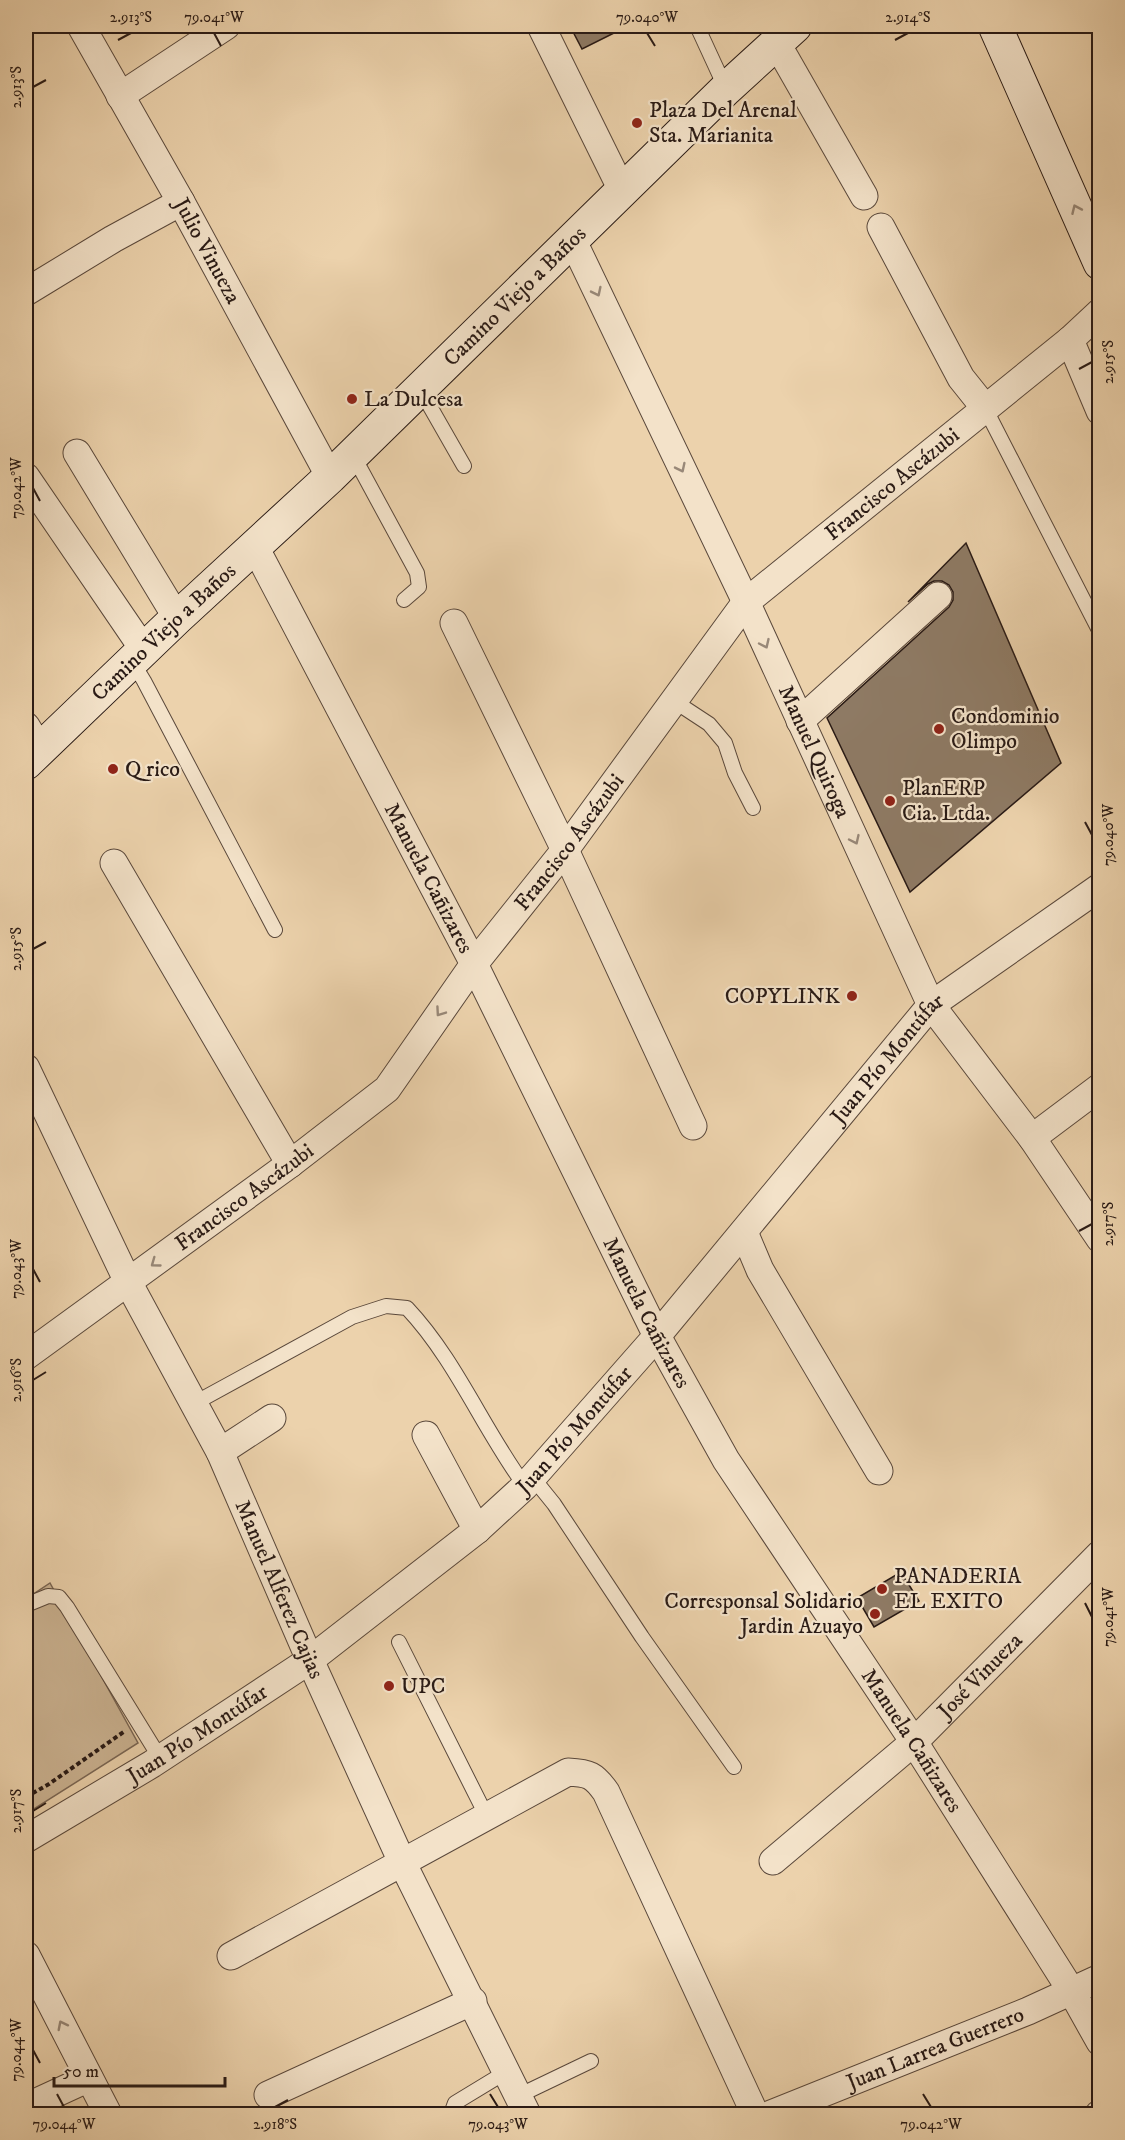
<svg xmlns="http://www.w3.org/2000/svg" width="1125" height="2140" font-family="'IM FELL DW Pica',serif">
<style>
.green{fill:#cbb392;stroke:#7a6654;stroke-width:1.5}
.building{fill:#8e7a64;stroke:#291a15;stroke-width:1.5}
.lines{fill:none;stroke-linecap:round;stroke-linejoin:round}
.lane-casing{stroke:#5a483b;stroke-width:16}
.street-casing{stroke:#5a483b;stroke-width:29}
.secondary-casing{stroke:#291a15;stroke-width:35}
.path{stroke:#291a15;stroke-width:4;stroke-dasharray:4.5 3;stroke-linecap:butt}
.lane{stroke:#f3e2c9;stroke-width:14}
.street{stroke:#f3e2c9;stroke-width:27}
.secondary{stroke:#f3e2c9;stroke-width:33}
.oneway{stroke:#988878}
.ticks{fill:none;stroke:#291a15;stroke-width:2}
.poi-dot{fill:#8f2418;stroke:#f3e2c9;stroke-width:2}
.labels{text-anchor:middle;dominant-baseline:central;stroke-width:4.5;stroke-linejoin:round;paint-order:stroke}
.poi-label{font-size:22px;fill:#291a15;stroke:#f3e2c9;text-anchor:start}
.street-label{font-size:22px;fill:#291a15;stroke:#f3e2c9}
.neatline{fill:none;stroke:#291a15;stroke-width:2}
.ticks-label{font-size:15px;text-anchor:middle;fill:#291a15}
</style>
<rect width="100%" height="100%" fill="#ecd2ac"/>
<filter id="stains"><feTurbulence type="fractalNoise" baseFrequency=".00333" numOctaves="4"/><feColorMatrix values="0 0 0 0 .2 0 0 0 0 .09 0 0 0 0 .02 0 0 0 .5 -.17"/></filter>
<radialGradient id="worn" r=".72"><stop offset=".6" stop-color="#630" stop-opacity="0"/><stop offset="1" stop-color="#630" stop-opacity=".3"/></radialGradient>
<!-- green -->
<path class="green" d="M50 1583 138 1743 26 1814V1599Z"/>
<!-- building -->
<path class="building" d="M570 26H628L582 49Z
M966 543 1061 763 910 892 827 718 949 607 953 600V592L949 585 942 581H934L928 584 908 602Z
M901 1572 919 1601 874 1627 857 1598Z"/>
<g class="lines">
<!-- lane casing -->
<g class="lane-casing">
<path id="lane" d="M697 26 726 89
M420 389 464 466
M985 408 1100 632
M353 455 417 573 419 587 404 600
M132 661 144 681 275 930
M674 701 709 724 725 743 735 773 753 808
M193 1404 352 1317 386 1306 407 1308C456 1360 483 1429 525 1486
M533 1478 554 1504 642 1637 734 1767
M26 1605 48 1596 59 1597 67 1607 160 1758
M399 1642 487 1817
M518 2096 591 2061
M451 2114 455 2103 506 2072"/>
</g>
<!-- street casing -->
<g class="street-casing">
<g id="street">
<path id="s1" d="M81 26 181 202 330 477"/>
<path d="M541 26 622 190"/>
<path d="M776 42 864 196"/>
<path d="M120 96 226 26"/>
<path d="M881 227 961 378 985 408"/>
<path id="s2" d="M572 239 746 602 931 1005 1032 1138 1100 1239"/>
<path d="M26 292 113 239 181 202"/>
<path d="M1070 340 1100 411"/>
<path d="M77 453 177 618"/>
<path d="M26 477 144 650"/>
<path id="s3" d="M255 547 474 964 657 1336 726 1460 914 1742 1072 1992 1100 2042"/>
<path d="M454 623 565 850 693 1126"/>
<path d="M800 721 938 596"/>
<path d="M26 726 40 749"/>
<path d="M114 863 290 1164"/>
<path id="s4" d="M26 1068 128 1282 220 1452 310 1660 402 1862 527 2114"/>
<path d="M1032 1138 1100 1087"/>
<path d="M744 1232 760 1270 879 1471"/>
<path id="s5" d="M26 1356 290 1164 387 1089 474 964 565 850 746 602 1070 340 1100 312"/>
<path d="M426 1435 477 1530"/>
<path d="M220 1452 272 1418"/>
<path id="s6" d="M26 1839 152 1764 310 1660 477 1530 525 1486 657 1336 931 1005 1100 887"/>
<path id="s7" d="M773 1861 914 1742 1100 1554"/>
<path d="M26 1955 108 2114"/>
<path d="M231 1956 568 1772C589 1773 594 1775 606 1792L755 2114"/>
<path d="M268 2095 473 2001"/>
<path d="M26 2107 89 2078"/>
<path id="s8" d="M771 2114 1028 2011 1100 1978"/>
<path d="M1099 2114H1100"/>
</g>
</g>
<!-- secondary casing -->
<g class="secondary-casing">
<g id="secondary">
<path d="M995 26 1100 263"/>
<path id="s9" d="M26 763 177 618 330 477 726 89 795 26"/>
</g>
</g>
<!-- path -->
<path class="path" d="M26 1797 49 1784 125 1731"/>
<!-- lane -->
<use href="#lane" class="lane"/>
<!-- street -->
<use href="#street" class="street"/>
<!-- secondary -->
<use href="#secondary" class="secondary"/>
</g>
<!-- one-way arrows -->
<defs><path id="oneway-chevron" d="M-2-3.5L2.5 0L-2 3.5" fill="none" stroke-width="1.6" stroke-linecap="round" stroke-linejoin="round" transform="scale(1.5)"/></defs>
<g class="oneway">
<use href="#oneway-chevron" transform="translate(1076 209) rotate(-114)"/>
<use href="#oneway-chevron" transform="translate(597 292) rotate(64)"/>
<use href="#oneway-chevron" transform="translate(681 468) rotate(64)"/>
<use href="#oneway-chevron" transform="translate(765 644) rotate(65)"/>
<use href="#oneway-chevron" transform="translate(855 840) rotate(65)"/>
<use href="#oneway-chevron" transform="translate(440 1012) rotate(125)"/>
<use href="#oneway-chevron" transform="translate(155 1263) rotate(144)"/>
<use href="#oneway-chevron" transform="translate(62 2025) rotate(-117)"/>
</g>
<!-- ticks -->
<path class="ticks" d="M214 33 221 46M647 33 655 46M118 40 131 33M895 40 908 33M33 87 46 80M1079 369 1092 362M33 488 40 501M1085 822 1092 835M33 949 46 942M1079 1231 1092 1224M33 1269 40 1282M33 1380 46 1372M1085 1603 1092 1617M33 1811 46 1803M33 2050 40 2063M57 2094 64 2107M490 2094 498 2107M923 2094 931 2107M275 2107 288 2100"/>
<!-- markers -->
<g class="poi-dot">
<circle cx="637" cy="123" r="6"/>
<circle cx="352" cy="399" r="6"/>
<circle cx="939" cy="729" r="6"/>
<circle cx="113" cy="769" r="6"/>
<circle cx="890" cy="801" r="6"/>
<circle cx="852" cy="996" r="6"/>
<circle cx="882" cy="1589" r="6"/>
<circle cx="875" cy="1614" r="6"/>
<circle cx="389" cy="1686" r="6"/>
</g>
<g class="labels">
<!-- poi labels -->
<g class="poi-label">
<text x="649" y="110">Plaza Del Arenal<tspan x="649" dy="25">Sta. Marianita</tspan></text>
<text x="364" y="399">La Dulcesa</text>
<text x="951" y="716">Condominio<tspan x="951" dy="25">Olimpo</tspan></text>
<text x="125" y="769">Q rico</text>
<text x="902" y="788">PlanERP<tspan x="902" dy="25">Cia. Ltda.</tspan></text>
<text x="840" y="996" text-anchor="end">COPYLINK</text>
<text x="894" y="1576">PANADERIA<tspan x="894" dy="25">EL EXITO</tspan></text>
<text x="863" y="1601" text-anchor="end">Corresponsal Solidario<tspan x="863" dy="25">Jardin Azuayo</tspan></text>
<text x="401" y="1686">UPC</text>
</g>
<!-- street labels -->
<g class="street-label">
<text stroke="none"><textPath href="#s1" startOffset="258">Julio Vinueza</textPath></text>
<text stroke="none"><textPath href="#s9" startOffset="676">Camino Viejo a Baños</textPath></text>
<text stroke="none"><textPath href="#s5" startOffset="1242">Francisco Ascázubi</textPath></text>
<text stroke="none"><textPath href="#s9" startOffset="190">Camino Viejo a Baños</textPath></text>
<text stroke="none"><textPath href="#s2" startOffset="567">Manuel Quiroga</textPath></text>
<text stroke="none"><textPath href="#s5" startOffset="756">Francisco Ascázubi</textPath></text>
<text stroke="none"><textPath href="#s3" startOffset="374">Manuela Cañizares</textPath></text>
<text stroke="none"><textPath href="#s6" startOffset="1173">Juan Pío Montúfar</textPath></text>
<text stroke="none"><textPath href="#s5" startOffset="270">Francisco Ascázubi</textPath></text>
<text stroke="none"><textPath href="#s3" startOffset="860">Manuela Cañizares</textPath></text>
<text stroke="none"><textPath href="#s6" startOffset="687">Juan Pío Montúfar</textPath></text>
<text stroke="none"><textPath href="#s4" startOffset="580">Manuel Alferez Cajias</textPath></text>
<text stroke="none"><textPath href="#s7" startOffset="278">José Vinueza</textPath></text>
<text stroke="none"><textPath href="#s6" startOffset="201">Juan Pío Montúfar</textPath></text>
<text stroke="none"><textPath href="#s3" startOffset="1364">Manuela Cañizares</textPath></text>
<text stroke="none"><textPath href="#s8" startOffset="177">Juan Larrea Guerrero</textPath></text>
</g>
</g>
<!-- margin -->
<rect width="1125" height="2140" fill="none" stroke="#ecd2ac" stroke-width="66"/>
<!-- scale -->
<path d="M54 2077v9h171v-9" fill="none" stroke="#291a15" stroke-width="3"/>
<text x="63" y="2077" font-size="18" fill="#291a15" stroke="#f3e2c9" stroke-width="4.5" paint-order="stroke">50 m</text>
<rect x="33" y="33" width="1059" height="2074" class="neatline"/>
<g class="ticks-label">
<text x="131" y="22">2.913°S</text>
<text x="214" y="22">79.041°W</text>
<text x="647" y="22">79.040°W</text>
<text x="908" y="22">2.914°S</text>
<text transform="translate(16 87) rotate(-90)" y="5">2.913°S</text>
<text transform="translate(1108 362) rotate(-90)" y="5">2.915°S</text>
<text transform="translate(16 488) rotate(-90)" y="5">79.042°W</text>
<text transform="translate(1108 835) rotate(-90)" y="5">79.040°W</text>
<text transform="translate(16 949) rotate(-90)" y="5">2.915°S</text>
<text transform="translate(1108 1224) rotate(-90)" y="5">2.917°S</text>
<text transform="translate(16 1269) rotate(-90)" y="5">79.043°W</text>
<text transform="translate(16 1380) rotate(-90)" y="5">2.916°S</text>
<text transform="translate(1108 1617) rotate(-90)" y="5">79.041°W</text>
<text transform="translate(16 1811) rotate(-90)" y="5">2.917°S</text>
<text transform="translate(16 2050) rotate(-90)" y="5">79.044°W</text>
<text x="64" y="2129">79.044°W</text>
<text x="275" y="2129">2.918°S</text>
<text x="498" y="2129">79.043°W</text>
<text x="931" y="2129">79.042°W</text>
</g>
<rect width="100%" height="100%" filter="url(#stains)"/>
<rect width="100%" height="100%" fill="url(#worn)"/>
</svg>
